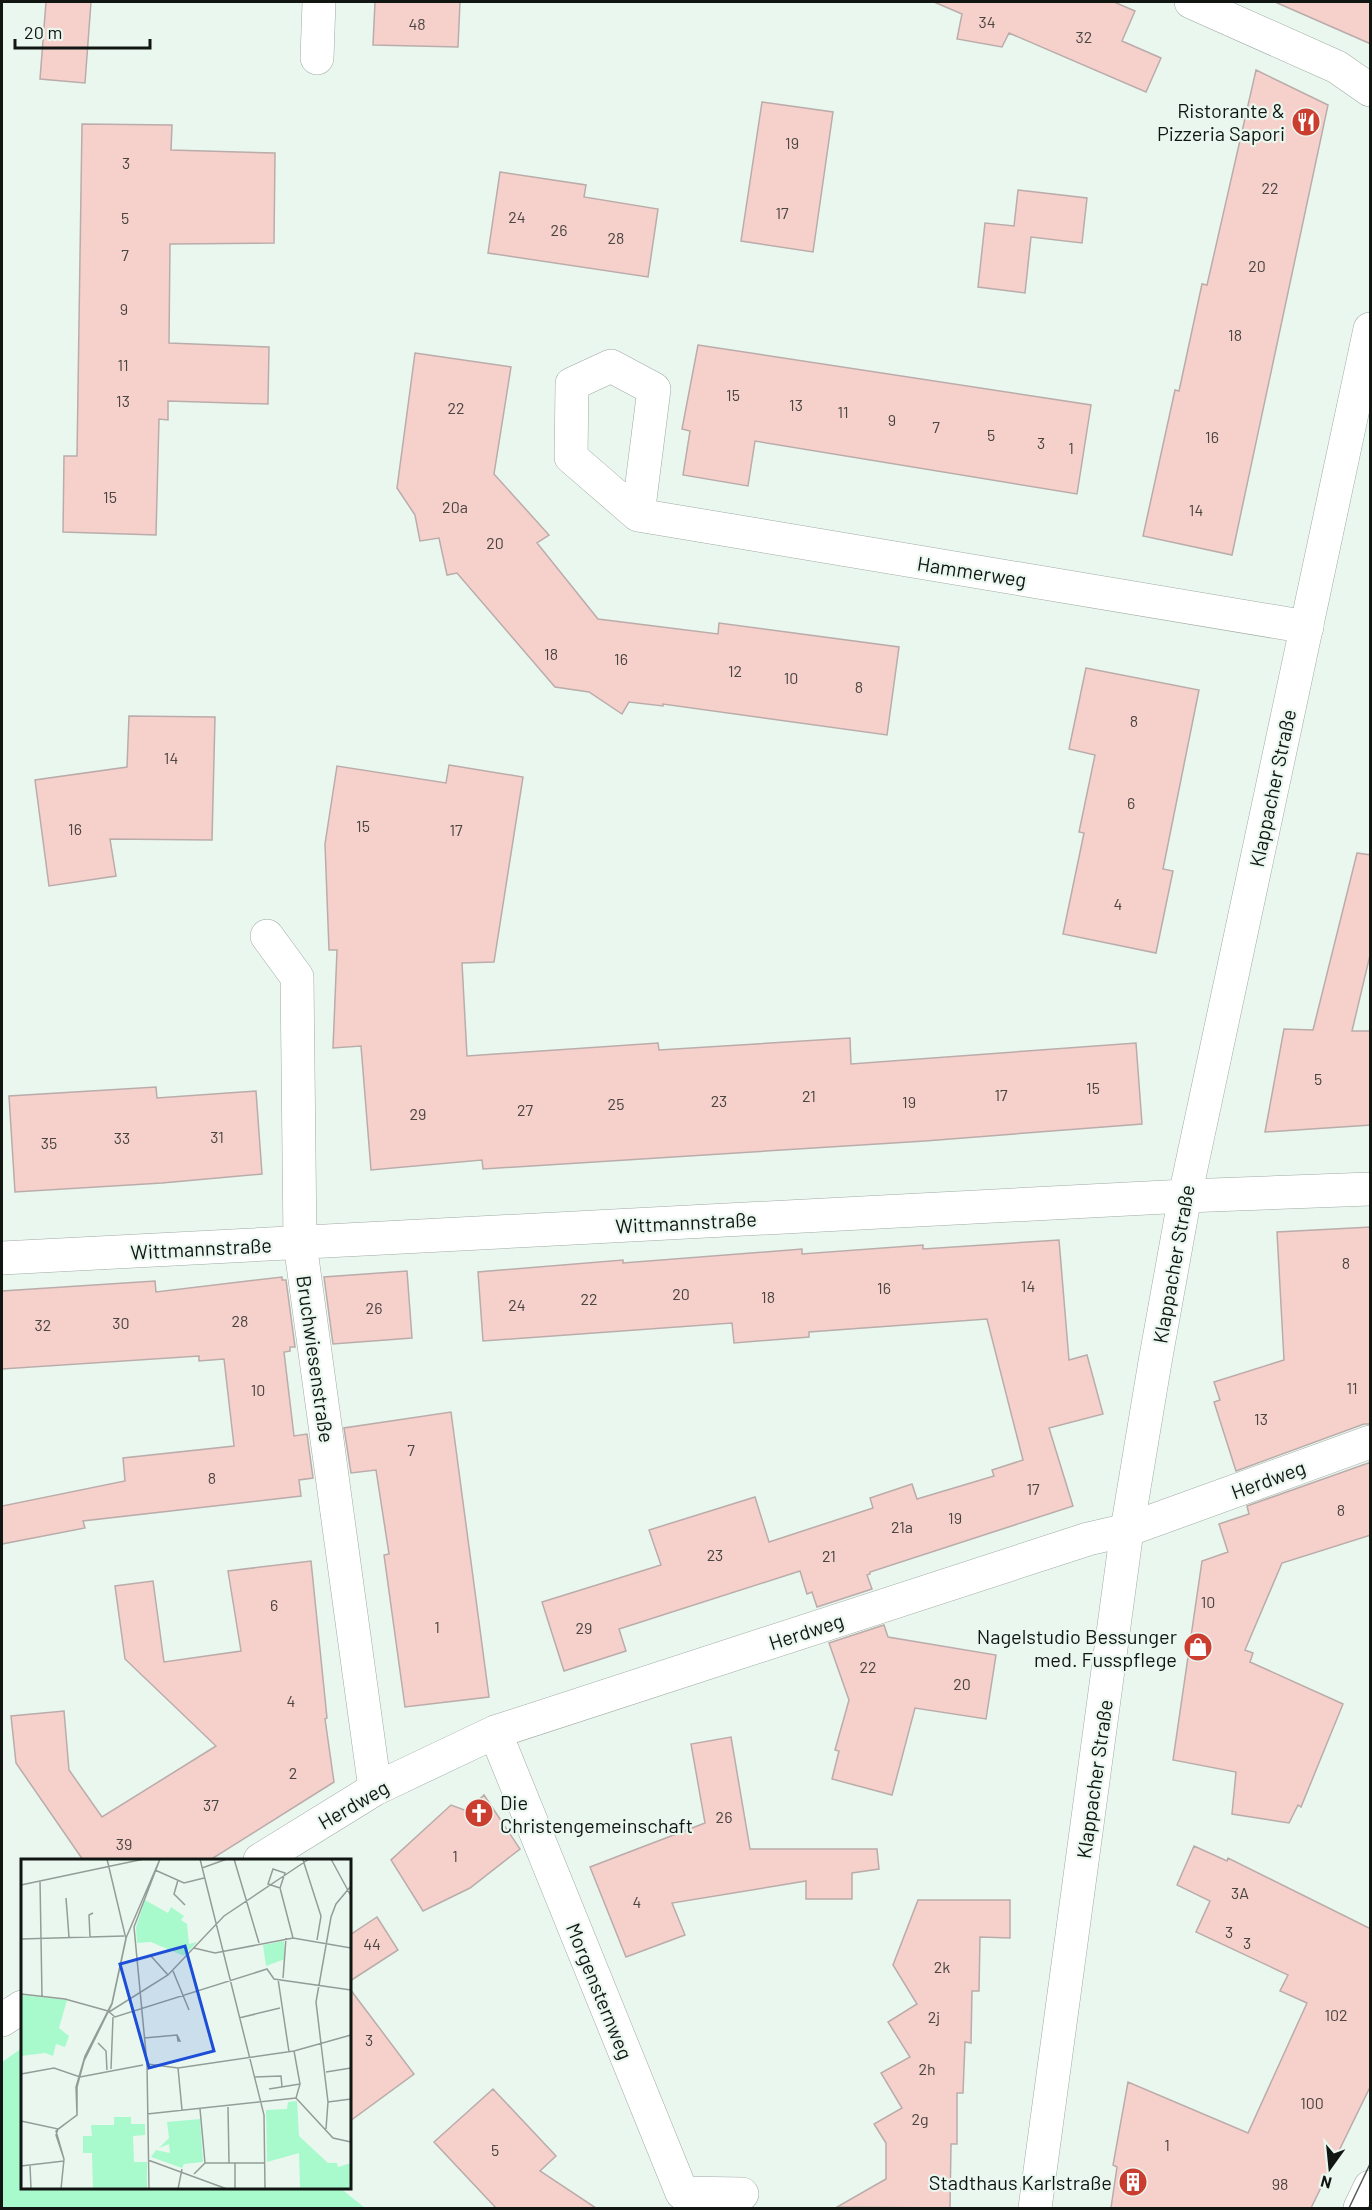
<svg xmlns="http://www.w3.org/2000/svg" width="1372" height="2210" font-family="Barlow,sans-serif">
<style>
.green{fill:#a8facd}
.building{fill:#f6d1cb;stroke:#baacaa;stroke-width:1.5}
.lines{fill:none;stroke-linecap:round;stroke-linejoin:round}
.street-casing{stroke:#9faba4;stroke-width:34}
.secondary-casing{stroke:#9faba4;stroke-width:34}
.street{stroke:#fff;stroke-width:33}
.secondary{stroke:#fff;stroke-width:33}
.tram{stroke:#545c57;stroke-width:1.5}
.labels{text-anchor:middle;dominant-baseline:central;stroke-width:4.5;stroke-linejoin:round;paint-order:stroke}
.number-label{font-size:16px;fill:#4a4541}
.poi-label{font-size:20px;fill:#111613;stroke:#eaf7ef;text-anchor:end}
.street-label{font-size:20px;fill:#111613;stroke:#eaf7ef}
.inset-road{fill:none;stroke:#939d97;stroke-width:1.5}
.view{fill:#1d4ed8;fill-opacity:0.15;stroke:#1d4ed8;stroke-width:3}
.inset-edge{fill:none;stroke:#111613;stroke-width:3}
</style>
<rect width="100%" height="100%" fill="#eaf7ef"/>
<!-- green -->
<path class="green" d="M22 2048V2188H340L365 2208H2V2062Z"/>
<!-- building -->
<path class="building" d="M46 2H91L85 83 40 79Z
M375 2H460L458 47 373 45Z
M934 2H1114L1135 11 1122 41 1161 58 1146 92 1009 33 1002 47 957 39 962 14Z
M1275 2H1371V44Z
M1256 70 1328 105 1232 555 1143 536 1175 390 1179 391 1202 284 1207 285Z
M762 102 833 112 813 252 741 241Z
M82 124 172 125 171 150 275 153 274 243 170 244 169 343 269 347 268 404 168 401V420L159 419 156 535 63 532 64 456H77Z
M500 172 586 185 584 197 658 209 648 277 488 253Z
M1018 190 1087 198 1082 243 1031 237 1025 293 978 287 985 223 1014 226Z
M698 345 1091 405 1077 494 755 441 748 486 683 475 690 431 682 429Z
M415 353 511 367 494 474 549 535 537 543 598 619 718 634 719 623 899 647 887 735 663 704V706L629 702 622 714 589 692 555 687 457 573 447 575 439 538 420 541 415 515 397 488Z
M1086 668 1199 690 1163 869 1173 871 1156 953 1063 934 1084 833 1079 832 1095 755 1069 749Z
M129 716 215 717 212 840 110 839 116 876 49 886 35 780 127 767Z
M449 765 523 777 494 962 462 963 467 1056 658 1043 659 1050 850 1038 851 1064 1136 1043 1142 1124 925 1141 483 1169 482 1160 371 1170 361 1046 333 1048 337 950H329L325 844 337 766 446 783Z
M1357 853 1371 855V951L1352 1031H1371V1125L1265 1132 1284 1029 1313 1030Z
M156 1087 157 1098 256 1091 262 1174 162 1183 15 1192 9 1096Z
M1371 1227V1424H1364L1236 1471 1214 1402 1220 1400 1214 1382 1284 1360 1277 1232Z
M1059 1240 1069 1360 1087 1355 1103 1414 1049 1428 1073 1506 870 1572V1574L867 1575 872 1589 817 1607 812 1592 807 1594 800 1571 619 1629 626 1651 564 1671 542 1602 661 1565 649 1530 755 1497 769 1542 873 1508 870 1498 912 1484 917 1499 994 1476 992 1470 1023 1460 987 1319 809 1332V1337L734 1343 732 1323 483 1341 478 1272 623 1260V1263L802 1249V1254L923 1245V1249Z
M407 1271 412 1338 333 1344 324 1277Z
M282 1277V1280H286L295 1347H290V1351L284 1352 294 1436 307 1434 313 1478 299 1480 301 1496 83 1521 85 1528 2 1544V1506L125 1481 123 1458 234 1446 224 1359 199 1361V1356L2 1369V1291L155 1281 156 1292Z
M451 1412 489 1697 405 1707 384 1555 389 1554 376 1470 351 1473 344 1428Z
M1371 1462V1535L1282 1563 1245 1650 1253 1653 1250 1662 1343 1704 1301 1807 1298 1805 1289 1823 1232 1814 1236 1772 1173 1760 1202 1561 1228 1552 1219 1524 1249 1514 1247 1506Z
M311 1561 327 1718 325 1719 334 1782 210 1860H83L16 1763 11 1716 64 1711 69 1770 102 1817 216 1746 125 1659 115 1586 153 1581 164 1662 241 1651 228 1571Z
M884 1625 888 1637 996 1655 986 1719 915 1708 892 1795 832 1779 839 1751 835 1750 849 1700 829 1643Z
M731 1737 750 1849H877L879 1869 852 1873V1899H806V1881L672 1903 685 1935 626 1957 590 1867 705 1823 691 1744Z
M484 1795 520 1849 470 1888 423 1911 391 1860 451 1805 467 1811Z
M1194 1846 1227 1861 1228 1858 1371 1929V2085L1311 2208H1111L1117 2167 1113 2165 1128 2082 1248 2133 1307 2003 1280 1991 1288 1975 1196 1932 1210 1901 1177 1885Z
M918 1900H1010V1938L980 1937 979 1991H972L971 2043 965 2042 963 2093H957V2144H951L950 2208 837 2207 886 2179V2143L874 2124 902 2108 881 2073 910 2057 888 2022 917 2004 893 1965Z
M377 1917 398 1950 350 1981V1935Z
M350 1989 414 2074 350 2121Z
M493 2089 556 2156 540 2171 596 2208H496L434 2142Z"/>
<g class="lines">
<!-- street casing -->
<g class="street-casing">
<path id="street" d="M1191 2 1337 67 1370 90
M317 58 319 2
M638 515 654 389 611 366 572 384 571 457 638 515 1307 627
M267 936 297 977 300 1243 375 1789
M2 1258 1185 1196 1370 1189
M495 1732 682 2193 742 2194
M260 1860 375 1789 495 1732 1088 1539 1127 1530 1370 1442
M2 2020 22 2007
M1360 2208 1370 2187"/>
</g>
<!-- secondary casing -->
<g class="secondary-casing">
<path id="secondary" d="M1035 2208 1127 1530 1155 1362 1185 1196 1370 329"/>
</g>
<!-- street -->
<use href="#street" class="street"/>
<!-- secondary -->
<use href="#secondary" class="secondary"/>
<!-- tram -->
<path class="tram" d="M1349 2208 1370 2164
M1369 2208 1370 2204"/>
</g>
<!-- icons -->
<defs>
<g id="restaurant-disc" transform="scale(1.5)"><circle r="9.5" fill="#cb3e2f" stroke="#eaf7ef"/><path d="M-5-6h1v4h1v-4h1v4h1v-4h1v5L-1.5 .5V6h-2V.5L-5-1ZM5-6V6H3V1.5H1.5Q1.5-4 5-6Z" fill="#fff"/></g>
<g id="shop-disc" transform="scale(1.5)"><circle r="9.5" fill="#cb3e2f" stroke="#eaf7ef"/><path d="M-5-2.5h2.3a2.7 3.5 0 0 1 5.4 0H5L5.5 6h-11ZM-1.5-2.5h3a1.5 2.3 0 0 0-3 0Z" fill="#fff"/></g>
<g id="church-disc" transform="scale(1.5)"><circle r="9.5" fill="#cb3e2f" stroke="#eaf7ef"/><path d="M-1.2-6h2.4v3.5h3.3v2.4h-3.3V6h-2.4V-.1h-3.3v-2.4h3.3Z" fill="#fff"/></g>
<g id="building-disc" transform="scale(1.5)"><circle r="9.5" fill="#cb3e2f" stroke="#eaf7ef"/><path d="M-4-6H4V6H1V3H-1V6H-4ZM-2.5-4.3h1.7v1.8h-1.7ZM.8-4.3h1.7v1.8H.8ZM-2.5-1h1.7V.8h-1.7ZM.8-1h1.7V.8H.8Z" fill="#fff"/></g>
</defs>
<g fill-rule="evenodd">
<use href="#restaurant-disc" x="1306" y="122"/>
<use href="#shop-disc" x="1198" y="1647"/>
<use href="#church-disc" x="479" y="1813"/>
<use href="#building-disc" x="1133" y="2182"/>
</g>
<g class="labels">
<!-- number labels -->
<g class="number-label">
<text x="987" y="21">34</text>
<text x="417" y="23">48</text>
<text x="1084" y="36">32</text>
<text x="792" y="142">19</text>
<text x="126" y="162">3</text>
<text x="1270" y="187">22</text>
<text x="782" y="212">17</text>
<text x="517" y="216">24</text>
<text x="125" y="217">5</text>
<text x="559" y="229">26</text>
<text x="616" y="237">28</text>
<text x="125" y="254">7</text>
<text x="1257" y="265">20</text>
<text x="124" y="308">9</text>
<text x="1235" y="334">18</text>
<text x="123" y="364">11</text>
<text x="733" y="394">15</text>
<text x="123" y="400">13</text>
<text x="796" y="404">13</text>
<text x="456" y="407">22</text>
<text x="843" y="411">11</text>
<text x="892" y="419">9</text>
<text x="936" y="426">7</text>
<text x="991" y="434">5</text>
<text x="1212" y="436">16</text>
<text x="1041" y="442">3</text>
<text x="1071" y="447">1</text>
<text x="110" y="496">15</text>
<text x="455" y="506">20a</text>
<text x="1196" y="509">14</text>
<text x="495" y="542">20</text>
<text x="551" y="653">18</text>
<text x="621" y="658">16</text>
<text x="735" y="670">12</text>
<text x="791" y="677">10</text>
<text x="859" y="686">8</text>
<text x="1134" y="720">8</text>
<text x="171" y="757">14</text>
<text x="1131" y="802">6</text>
<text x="363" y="825">15</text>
<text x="75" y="828">16</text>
<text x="456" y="829">17</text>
<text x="1118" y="903">4</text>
<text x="1318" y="1078">5</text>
<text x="1093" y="1087">15</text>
<text x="1001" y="1094">17</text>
<text x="809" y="1095">21</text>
<text x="719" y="1100">23</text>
<text x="909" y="1101">19</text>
<text x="616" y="1103">25</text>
<text x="525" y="1109">27</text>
<text x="418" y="1113">29</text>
<text x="217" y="1136">31</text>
<text x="122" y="1137">33</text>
<text x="49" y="1142">35</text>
<text x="1346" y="1262">8</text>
<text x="1028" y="1285">14</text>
<text x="884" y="1287">16</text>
<text x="681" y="1293">20</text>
<text x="768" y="1296">18</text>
<text x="589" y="1298">22</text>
<text x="517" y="1304">24</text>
<text x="374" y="1307">26</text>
<text x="240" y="1320">28</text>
<text x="121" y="1322">30</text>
<text x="43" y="1324">32</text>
<text x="1352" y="1387">11</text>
<text x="258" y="1389">10</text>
<text x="1261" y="1418">13</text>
<text x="411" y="1449">7</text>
<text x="212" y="1477">8</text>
<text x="1033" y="1488">17</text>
<text x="1341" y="1509">8</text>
<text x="955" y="1517">19</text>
<text x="902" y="1526">21a</text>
<text x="715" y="1554">23</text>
<text x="829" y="1555">21</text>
<text x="1208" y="1601">10</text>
<text x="274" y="1604">6</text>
<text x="437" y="1626">1</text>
<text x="584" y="1627">29</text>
<text x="868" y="1666">22</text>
<text x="962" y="1683">20</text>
<text x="291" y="1700">4</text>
<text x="293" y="1772">2</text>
<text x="211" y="1804">37</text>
<text x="724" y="1816">26</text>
<text x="124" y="1843">39</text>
<text x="455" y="1855">1</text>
<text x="1240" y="1892">3A</text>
<text x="637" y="1901">4</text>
<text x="1229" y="1931">3</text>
<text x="1247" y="1942">3</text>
<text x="372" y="1943">44</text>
<text x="942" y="1966">2k</text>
<text x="1336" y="2014">102</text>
<text x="934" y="2016">2j</text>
<text x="369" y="2039">3</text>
<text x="927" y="2068">2h</text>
<text x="1312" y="2102">100</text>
<text x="920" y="2118">2g</text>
<text x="1167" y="2144">1</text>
<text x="495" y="2149">5</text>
<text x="1280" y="2183">98</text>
</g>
<!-- poi labels -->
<g class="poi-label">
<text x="1285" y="110">Ristorante &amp;<tspan x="1285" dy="23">Pizzeria Sapori</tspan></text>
<text x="1177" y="1636">Nagelstudio Bessunger<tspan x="1177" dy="23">med. Fusspflege</tspan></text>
<text x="500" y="1802" text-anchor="start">Die<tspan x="500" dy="23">Christengemeinschaft</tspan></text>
<text x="1112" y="2182">Stadthaus Karlstraße</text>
</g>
<!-- street labels -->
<g class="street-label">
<text transform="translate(972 571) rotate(9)">Hammerweg</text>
<text transform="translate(1272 788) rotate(-78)">Klappacher Straße</text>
<text transform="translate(686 1222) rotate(-3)">Wittmannstraße</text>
<text transform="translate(201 1248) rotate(-3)">Wittmannstraße</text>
<text transform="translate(1173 1264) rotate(-80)">Klappacher Straße</text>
<text transform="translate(316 1359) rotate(82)">Bruchwiesenstraße</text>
<text transform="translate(1268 1479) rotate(-20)">Herdweg</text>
<text transform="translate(806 1631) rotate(-18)">Herdweg</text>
<text transform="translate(1094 1779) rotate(-82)">Klappacher Straße</text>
<text transform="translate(353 1804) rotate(-30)">Herdweg</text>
<text transform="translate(600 1991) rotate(68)">Morgensternweg</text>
</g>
</g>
<!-- overview -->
<g transform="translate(21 1859)">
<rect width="330" height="330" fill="#eaf7ef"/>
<path d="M124 41 147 54 150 48 163 57 160 61 166 65 168 85 176 83 163 97 130 83 116 84 115 68ZM263 82 264 100 245 107 242 86ZM0 136 46 141 38 169 48 177 44 188 35 185 32 197 24 194 0 197ZM276 242 278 277 307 304H316L317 308 330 304V330H279L278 294 246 303 245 251 266 250 267 243ZM93 258H110V265H124V276L112 277 113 303H126V330H72L71 294H62V277H71L70 266H93ZM179 260 182 303 163 305 161 309 130 298 135 291 149 294 148 285 138 289 148 279 146 263Z" fill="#a8facd"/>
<path class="inset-road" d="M179 0 243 256 244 330M213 0 238 84M310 0 330 37M282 1 300 57 296 81M181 9 206 0M252 10 264 14 259 29 247 25ZM134 11 163 24 183 19M157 21 153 35 164 46M19 22 21 137M0 26 123 0M259 29 272 79M45 39 48 78M69 78 68 56 72 54M0 80 103 77M173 89 194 94 272 79 330 89M130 97 147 116M152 112 168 151M262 119 265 79M257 120 268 193M0 135 44 140 87 152 94 158 246 110 253 120 330 131M88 153 147 116 203 57 288 0M218 159 259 149M123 179 156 176 159 182H157L156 176M77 184 85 192 86 211M273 192 279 225 275 239M126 205 157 209 273 192 330 176M157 209 161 251M90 210 92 158M305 213 330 209M0 215 33 209 59 218 122 206M233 218 260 217 261 228M248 230 279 225M275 239 312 279 330 283M307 243 330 240M207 248 208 304M179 250 184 304M126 255 275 239M0 262 37 270 56 256V228L63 202 91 145 105 80 86 0M37 270 35 276 43 300 40 330M305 270 307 243 295 143 310 58 315 45 330 27M127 301 206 330M214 304V330M9 306 10 330M0 307 43 302M173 315 184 304H244M40 330 43 300 35 272 56 256 55 228 64 197 91 144 105 79 139 0M128 330 126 205 113 68 139 0M157 330 161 310"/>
<path class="view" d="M164 87 193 192 128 209 99 105Z"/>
<rect width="330" height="330" class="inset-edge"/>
</g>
<!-- border -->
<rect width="1372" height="2210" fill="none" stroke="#111613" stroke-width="6"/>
<!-- north arrow -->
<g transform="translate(1330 2168) rotate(195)" stroke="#eaf7ef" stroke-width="4.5" paint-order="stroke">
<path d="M0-4.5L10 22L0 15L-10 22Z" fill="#111613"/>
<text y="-9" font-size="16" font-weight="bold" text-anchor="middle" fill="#111613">N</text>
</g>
<!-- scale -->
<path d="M15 39v9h135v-9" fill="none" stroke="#111613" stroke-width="3"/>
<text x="24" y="39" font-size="18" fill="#111613" stroke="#eaf7ef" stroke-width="4.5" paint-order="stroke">20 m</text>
</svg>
